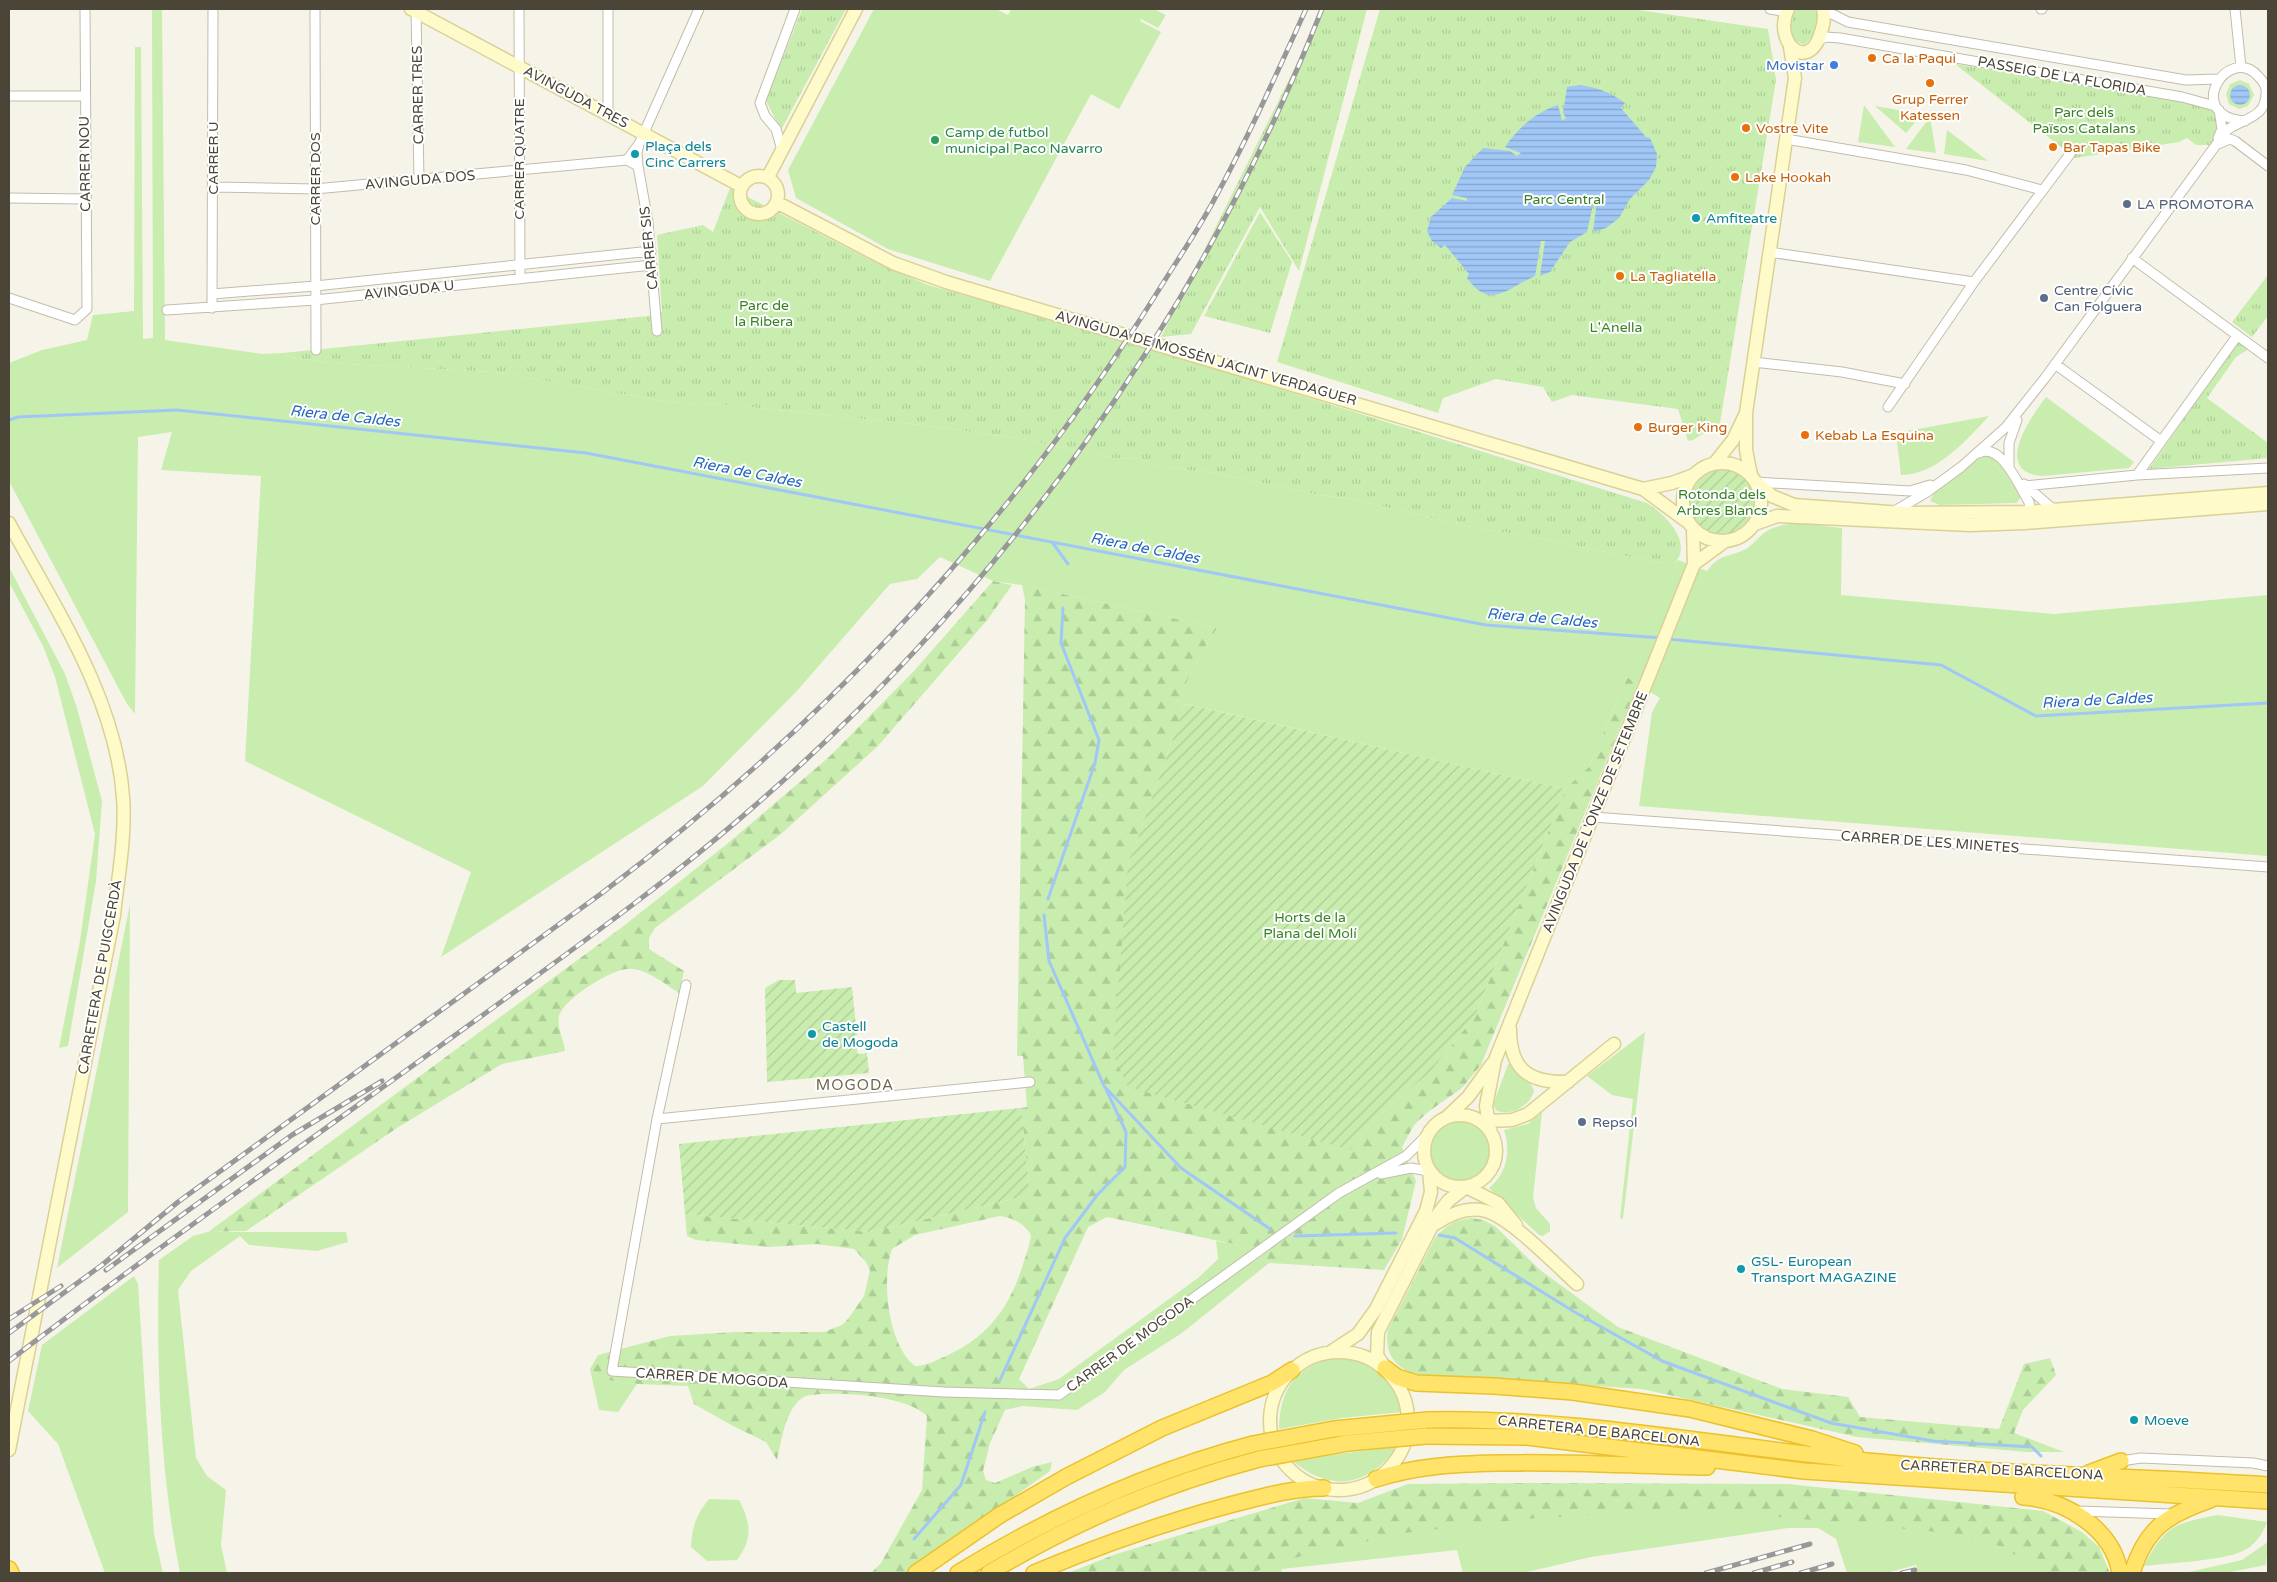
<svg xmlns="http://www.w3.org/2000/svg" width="2277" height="1582" font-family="'Varela Round',sans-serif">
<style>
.grass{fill:#c8edae}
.forest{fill:url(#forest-firs);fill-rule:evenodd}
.park{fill:url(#park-tufts)}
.garden{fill:url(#garden-furrows)}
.water{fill:url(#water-rules)}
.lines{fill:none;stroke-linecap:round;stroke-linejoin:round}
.stream{stroke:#a1c7f7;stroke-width:3}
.street-casing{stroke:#c2bdaa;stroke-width:11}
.secondary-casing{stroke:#dad195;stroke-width:15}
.highway-casing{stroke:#ebc12d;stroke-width:18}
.street{stroke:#fff;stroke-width:9}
.secondary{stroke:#fffac9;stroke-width:12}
.highway{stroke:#ffe36a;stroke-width:15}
.rail-casing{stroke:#989898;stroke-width:5}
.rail{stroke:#fff;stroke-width:3;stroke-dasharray:9;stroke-linecap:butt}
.highway-bridge-casing{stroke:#ebc12d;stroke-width:18;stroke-linecap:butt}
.highway-bridge{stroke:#ffe36a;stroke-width:15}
.food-dot{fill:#e8710a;stroke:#fff;stroke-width:2}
.shop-dot{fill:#3f7fe0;stroke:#fff;stroke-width:2}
.leisure-dot{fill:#2e9e5b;stroke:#fff;stroke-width:2}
.culture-dot{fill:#0f9aa8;stroke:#fff;stroke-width:2}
.service-dot{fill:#5c6f8a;stroke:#fff;stroke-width:2}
.labels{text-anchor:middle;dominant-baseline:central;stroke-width:4;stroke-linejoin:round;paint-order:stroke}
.food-label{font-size:14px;fill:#c56008;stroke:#fff;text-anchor:start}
.shop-label{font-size:14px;fill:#366cbe;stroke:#fff;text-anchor:end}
.street-label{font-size:14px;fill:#4a4536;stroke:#fff}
.park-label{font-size:14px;fill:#398223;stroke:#fff}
.leisure-label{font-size:14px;fill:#27864d;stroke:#fff;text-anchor:start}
.culture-label{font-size:14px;fill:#0d838f;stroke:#fff;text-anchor:start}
.service-label{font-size:14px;fill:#4e5e75;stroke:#fff;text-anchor:start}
.water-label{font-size:15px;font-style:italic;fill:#2568c1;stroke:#fff}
.neighbourhood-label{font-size:15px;letter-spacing:1px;fill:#6e654c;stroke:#fff}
</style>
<defs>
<pattern id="forest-firs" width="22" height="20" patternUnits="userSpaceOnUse" patternTransform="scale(1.25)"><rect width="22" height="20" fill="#c8edae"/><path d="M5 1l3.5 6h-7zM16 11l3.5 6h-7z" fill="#adcd96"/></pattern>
<pattern id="park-tufts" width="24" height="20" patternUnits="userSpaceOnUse" patternTransform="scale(1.25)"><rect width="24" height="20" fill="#c8edae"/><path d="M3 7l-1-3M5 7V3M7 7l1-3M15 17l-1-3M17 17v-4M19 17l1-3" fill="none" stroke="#adcd96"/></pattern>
<pattern id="garden-furrows" width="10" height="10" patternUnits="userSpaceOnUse" patternTransform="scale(1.25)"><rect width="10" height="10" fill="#c8edae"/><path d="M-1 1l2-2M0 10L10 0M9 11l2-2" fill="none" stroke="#adcd96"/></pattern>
<pattern id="water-rules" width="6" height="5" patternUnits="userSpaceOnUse" patternTransform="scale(1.25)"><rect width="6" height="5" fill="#a1c7f7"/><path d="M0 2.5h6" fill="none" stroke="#85a3c9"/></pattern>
</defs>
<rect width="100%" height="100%" fill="#f6f4e9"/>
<!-- grass -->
<path class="grass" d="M152 9H162L165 340 263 354 283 353 291 357 330 363 494 372 669 402 739 406 923 425 1022 439 1114 458 1141 459 1158 466 1221 474 1319 495 1351 499 1476 528 1522 535 1666 564H1674L1678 560 1707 571C1720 553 1728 558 1746 549 1754 544 1759 536 1767 531 1789 518 1817 526 1842 528L1841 595 2054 614 2268 595V856L1639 806 1652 712 1660 698 1627 677 1589 767 1565 789 1186 704 1174 706 1199 657 1217 628 1022 585 993 581 940 557 917 579 890 584 796 692 703 786 441 957 471 872 245 761 261 476 161 470 172 432 138 437 135 714 127 704 9 481V363L42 350 87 340 93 315 134 311 135 47H141L143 339 153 338Z
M874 9H996L1008 15 1011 9H1154L1166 15 1158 28 1141 19 1140 21 1161 32 1119 109 1091 94 990 281 888 249 796 198 788 170Z
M2240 80 2249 84 2254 95 2248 106 2239 109 2229 104 2226 94 2230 84Z
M1864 105 1895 147 1858 142Z
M1875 106 1921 114H1922L1906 133Z
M1930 117 1936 153 1906 149Z
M1947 130 1988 161 1944 154Z
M2046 397 2134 462 2129 468 2043 476C1991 473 2031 417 2046 397Z
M1989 416C1967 440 1936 475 1901 475L1896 433Z
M1984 454C2002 461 2010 481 2020 497L2019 500 2016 503 1940 505 1930 501 1935 491Z
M9 567 65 674 77 708 102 801 96 881 68 1046 59 1048 80 941 95 834 55 677 43 646 9 582Z
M130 904 128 1212 57 1268Z
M1645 1032 1623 1219 1620 1218 1633 1099 1612 1095 1587 1076Z
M1508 1064H1511C1517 1074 1532 1080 1534 1091 1530 1106 1511 1116 1497 1111L1493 1105Z
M1542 1112 1533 1198 1536 1208 1550 1224V1231L1543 1236 1539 1235 1489 1188C1507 1173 1511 1152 1504 1130L1528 1124Z
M1424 1151a36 36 0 1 1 72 0a36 36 0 1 1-72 0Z
M208 1232H346L348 1242 317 1251 249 1245 240 1236 191 1271 178 1290 196 1458 207 1476 226 1490 221 1545 227 1573H180C160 1473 156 1362 159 1260L193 1236Z
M1216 1241 1238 1245 1269 1263 1182 1333 1124 1370 1105 1392 1077 1410 1022 1406 1005 1410 1019 1379 1029 1389 1059 1379 1198 1278 1218 1259Z
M134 1276 138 1284 154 1534 163 1573H105L58 1444 28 1411 42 1345Z
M1336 1357C1373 1361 1394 1375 1402 1412L1342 1418 1279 1429C1280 1387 1296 1367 1336 1357Z
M590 1369 607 1380 637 1384 618 1412 599 1410Z
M1397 1447C1368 1486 1332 1493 1294 1462L1311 1457Z
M709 1499 739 1500C751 1523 753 1539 737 1560L707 1561 691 1547C692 1527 696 1515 709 1499Z
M1599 1505 1728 1508 1981 1531 2053 1573H1919L1916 1565 1886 1573H1847L1836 1539 1818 1528H1788L1591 1557 1523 1573H1463L1457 1550 1282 1569 1281 1573H1237L1381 1531Z
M2218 1515 2267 1522C2263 1534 2254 1546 2243 1551 2221 1561 2169 1563 2144 1566 2165 1526 2174 1523 2218 1515Z
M2268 1542 2266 1565 2225 1573H2185L2242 1560Z"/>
<!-- forest -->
<path class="forest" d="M993 581 1012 585 988 619 878 746 781 834 655 928 649 938V949L684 971 679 993C664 984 645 967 627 969 610 970 562 1000 559 1017 557 1030 564 1039 565 1051L502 1064 397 1128 246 1231 208 1232 621 928 727 844 829 757 913 672Z
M1022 585 1217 628 1199 657 1175 705 1185 704 1128 866 1350 1150 1378 1116 1431 1071 1475 1016 1565 789 1589 767 1627 677 1638 684 1481 1065 1462 1088 1428 1112 1414 1125 1402 1147 1416 1181 1402 1239 1384 1270 1269 1263 1238 1245 1107 1217 1088 1227 990 1443 983 1471 986 1480 995 1483 1032 1467 1052 1462 1050 1471 907 1573H871L881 1563 922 1490 927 1416C907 1395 833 1390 805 1396 785 1408 782 1439 777 1460L766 1442 735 1427 694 1404 688 1386 637 1384 607 1380 590 1369 598 1355 670 1336 735 1332H824L842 1325 848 1319 864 1296 870 1270 866 1262 854 1249 817 1244 768 1247 696 1240 687 1236 685 1214 869 1232 1030 1195 1021 1108 1027 1107 1023 1056H1017L1025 600ZM1000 1216C1012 1217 1025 1224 1031 1235 1030 1244 1027 1252 1024 1261 1011 1305 990 1336 948 1355 937 1360 927 1366 915 1366 888 1346 881 1279 892 1249L915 1235Z
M1472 1218 1483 1220 1495 1226 1540 1270 1618 1327 1782 1389 1848 1397 1860 1417 1999 1429 2024 1364 2050 1358 2056 1375 2023 1410 2014 1433 2064 1452H2027L1857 1437 1642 1389 1412 1374C1393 1364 1384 1352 1388 1330L1435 1238C1446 1225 1455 1220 1472 1218Z
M1539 1483 1788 1484 2043 1511 2082 1532 2099 1547 2110 1573H2039L2038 1567 1997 1545 1937 1532 1739 1513 1649 1511 1524 1519 1404 1533 1298 1557 1251 1573H1068L1116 1554 1305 1498 1358 1503 1408 1484Z"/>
<!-- park -->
<path class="park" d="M802 9H846L781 130 766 101Z
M1324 9H1367L1299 271 1260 207 1191 334 1161 337Z
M1380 9H1632L1768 29 1776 80 1720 423 1693 440 1688 441 1678 409 1572 395 1552 402 1543 387 1496 379 1443 398 1438 413 1277 362Z
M1794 9H1818C1819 23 1816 36 1804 45L1792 39 1790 29Z
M1955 64 2208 104 2214 108 2219 128 2212 145H2196L2187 138 2179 142 2075 158Z
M730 188 869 259 928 285 1155 350 1647 503C1666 515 1694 543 1674 564H1666L1522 535 1476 528 1351 499 1319 495 1221 474 1158 466 1141 459 1114 458 1022 439 923 425 739 406 669 402 494 372 330 363 291 357 283 353 648 316 662 312 657 235 703 225 713 232Z
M1260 212 1292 262 1270 333 1204 316Z
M2268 275V316L2252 337 2232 322Z
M2238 342 2249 349 2236 357 2207 398 2268 443V458L2149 469Z"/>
<!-- garden -->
<path class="garden" d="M1683 502a39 39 0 1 1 78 0a39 39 0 1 1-78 0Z
M1185 704 1565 789 1475 1016 1431 1071 1378 1116 1350 1150 1128 1087 1113 1054 1128 866Z
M779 980H795L796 993 852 987 857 1035 854 1036 858 1054 867 1053 869 1073 767 1082 765 988Z
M1021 1108 1030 1195 869 1232 685 1214 679 1144Z"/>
<!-- water -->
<path class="water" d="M1580 85C1598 88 1610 92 1625 103L1621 108 1646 137 1650 138 1657 154 1656 167 1649 180 1630 199 1619 218 1606 228 1593 232 1597 201 1594 200 1587 232 1570 242 1550 272 1540 276 1545 241H1541L1535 276C1507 288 1491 311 1467 278L1469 274 1445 245 1441 248 1432 241 1427 231 1431 217 1452 198 1467 201V198L1452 195 1465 167 1483 148 1510 151 1517 156 1521 153 1505 147C1519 127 1535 113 1558 105L1562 121 1566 118 1563 113 1567 87Z
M2230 95a10 10 0 1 1 20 0a10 10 0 1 1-20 0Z"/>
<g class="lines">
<!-- stream -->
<path class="stream" d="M9 420 18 417 177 410 586 453 1486 625 1662 638
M1052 542 1068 564
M1668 639 1941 665 2036 716 2268 703
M1048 899 1095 763 1099 740 1061 643 1063 608
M1044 915 1049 961 1104 1086 1181 1168 1270 1229
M1439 1235 1455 1238 1573 1311 1662 1361 1831 1423 1933 1441 2032 1447 2041 1456
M1295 1236 1396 1233
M1000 1380 1065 1238 1098 1194 1125 1167 1126 1132 1106 1089
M914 1539 961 1485 985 1412"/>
<!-- street casing -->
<g class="street-casing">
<path id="street" d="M315 9 316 350
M416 9 419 180
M519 9 520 279
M608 9V114
M1770 9 1787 12
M2041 9H2042
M2235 9 2241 67
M1824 10 1848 22 2186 80 2218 79
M1819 40 1826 37 1840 38 2182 97 2215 106
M9 96H85
M2218 138 2222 129 2219 110
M1786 139 1966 170 2042 190
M639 144 637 153 638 166 627 160 639 144 699 9
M2218 144 2230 139 2235 141 2268 166
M782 150 776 129 765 116 760 103 795 9
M638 166 648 222 657 331
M212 187 315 189 627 160
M9 198 86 199
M1769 252 1974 282
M2132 258 2268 358
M212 294 315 286 651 251
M9 298 75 320 87 309 85 9
M212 308 213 9
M167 310 315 300 652 265
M1753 362 1842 372 1905 384
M2055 364 2161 441
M1888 407 1974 282 2070 154
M1979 453C2001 441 2020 488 2029 502L2030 508 2024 514
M2009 468V443L2017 420
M2137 475 2237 336
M1756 482 1910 491 1930 485
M2024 484 2054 510
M2025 486 2137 475 2268 468
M1893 512 1927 492 1961 467 2006 427 2045 378 2227 130C2244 118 2266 118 2266 93 2267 87 2262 80 2258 76 2228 43 2182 116 2245 121
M1593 817 2268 867
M686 985 657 1119 612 1371 944 1392 1059 1395 1339 1193 1406 1156 1427 1135
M657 1119 1030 1082
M1381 1174 1411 1168 1429 1171
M2121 1461 2141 1458 2253 1463 2268 1466
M2077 1511 2171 1514"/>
</g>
<!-- secondary casing -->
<g class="secondary-casing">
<path id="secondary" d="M411 9 741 186
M1788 9C1772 42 1809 75 1821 32 1824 24 1825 17 1823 9
M740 195a19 19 0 1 1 38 0a19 19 0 1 1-38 0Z
M768 177 856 9
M778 203 893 263 946 282 1643 489 1689 523
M1683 502a39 39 0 1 1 78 0a39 39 0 1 1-78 0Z
M1714 464 1733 440 1745 415
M1751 475 1746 450V413L1795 78 1790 47
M1756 482 1772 496 1794 505 1902 513 2027 512 2268 493
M1643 489 1672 483 1694 475
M9 523C55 608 116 698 123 797 126 836 118 877 114 915L9 1450
M1755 524 1777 516 1970 525 2024 523 2268 504
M1694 564 1724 542
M1510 1029C1510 1070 1529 1083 1568 1082
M1424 1151a36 36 0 1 1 72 0a36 36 0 1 1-72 0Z
M1448 1116 1468 1097 1492 1064
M1487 1121 1512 1120 1528 1114 1614 1044
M1490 1130 1486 1106 1495 1060 1694 564 1693 529
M1466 1187 1498 1203 1516 1225
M1435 1224C1450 1214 1468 1206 1486 1211 1511 1218 1557 1266 1577 1284
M1332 1351 1358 1334 1376 1309 1426 1211 1431 1192 1429 1171
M1270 1421a69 69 0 1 1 138 0a69 69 0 1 1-138 0Z
M1384 1366 1377 1355 1378 1332 1438 1214 1448 1201 1466 1187"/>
</g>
<!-- highway casing -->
<g class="highway-casing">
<path id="highway" d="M1385 1368 1397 1377 1416 1383 1494 1386 1573 1392 1690 1409 1812 1439 1855 1453
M1428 1420C1579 1417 1729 1448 1879 1462 2008 1475 2139 1476 2268 1485
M1426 1436 1527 1437 1804 1471 2268 1501
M2089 1473 2121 1461
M1376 1479C1416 1466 1455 1464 1497 1463 1567 1461 1636 1466 1707 1467
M2023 1497C2066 1500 2113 1529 2120 1573
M9 1569 11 1573
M916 1573 1000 1515 1066 1477 1162 1428 1272 1383 1292 1370
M958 1573C1051 1516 1147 1472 1253 1444
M989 1573C1076 1521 1161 1485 1259 1459
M1034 1573C1096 1547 1160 1524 1226 1506 1258 1498 1290 1488 1324 1488
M2132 1573C2146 1528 2167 1515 2210 1500"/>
</g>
<!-- street -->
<use href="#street" class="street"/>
<!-- secondary -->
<use href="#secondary" class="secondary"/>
<!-- highway -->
<use href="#highway" class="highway"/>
<!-- rail casing -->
<g class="rail-casing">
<path id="rail" d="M106 1270 292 1135 382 1081
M9 1319 61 1286
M9 1333 102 1265 178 1202 602 893C825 724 1012 526 1160 288 1178 259 1198 230 1214 200 1248 138 1277 73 1306 9
M9 1361C162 1244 320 1133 476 1020 569 952 664 885 751 809 1001 593 1201 316 1322 9
M1706 1573 1810 1544
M1754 1573 1792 1562
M1801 1573 1832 1564
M1902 1573 1915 1570"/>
</g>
<!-- rail -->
<use href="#rail" class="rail"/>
<!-- highway-bridge casing -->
<g class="highway-bridge-casing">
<path id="highway-bridge" d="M1253 1444 1334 1429 1428 1420
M1259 1459 1348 1443 1426 1436"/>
</g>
<!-- highway-bridge -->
<use href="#highway-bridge" class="highway-bridge"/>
</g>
<!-- markers -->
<g class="food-dot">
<circle cx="1872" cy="58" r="5"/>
<circle cx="1930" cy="83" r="5"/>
<circle cx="1746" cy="128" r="5"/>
<circle cx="2053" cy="147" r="5"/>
<circle cx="1735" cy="177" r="5"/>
<circle cx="1620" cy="276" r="5"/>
<circle cx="1638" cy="427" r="5"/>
<circle cx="1805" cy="435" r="5"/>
</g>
<circle class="shop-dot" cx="1834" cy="65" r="5"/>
<circle class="leisure-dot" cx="935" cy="140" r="5"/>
<g class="culture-dot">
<circle cx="635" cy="154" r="5"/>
<circle cx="1696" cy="218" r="5"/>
<circle cx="812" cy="1034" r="5"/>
<circle cx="1741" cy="1269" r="5"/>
<circle cx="2134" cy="1420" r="5"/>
</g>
<g class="service-dot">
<circle cx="2127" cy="204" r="5"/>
<circle cx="2044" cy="298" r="5"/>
<circle cx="1582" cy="1122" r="5"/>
</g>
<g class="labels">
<!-- food labels -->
<g class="food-label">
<text x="1882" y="58">Ca la Paqui</text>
<text x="1930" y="99" text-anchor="middle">Grup Ferrer<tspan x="1930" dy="16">Katessen</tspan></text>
<text x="1756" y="128">Vostre Vite</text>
<text x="2063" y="147">Bar Tapas Bike</text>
<text x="1745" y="177">Lake Hookah</text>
<text x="1630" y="276">La Tagliatella</text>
<text x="1648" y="427">Burger King</text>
<text x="1815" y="435">Kebab La Esquina</text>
</g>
<!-- shop labels -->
<g class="shop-label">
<text x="1824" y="65">Movistar</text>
</g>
<!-- street labels -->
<g class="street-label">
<text transform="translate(2062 76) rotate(10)">PASSEIG DE LA FLORIDA</text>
<text transform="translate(418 95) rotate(-91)">CARRER TRES</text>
<text transform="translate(576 97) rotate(28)">AVINGUDA TRES</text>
<text transform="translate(213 158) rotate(-90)">CARRER U</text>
<text transform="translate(519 159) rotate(-90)">CARRER QUATRE</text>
<text transform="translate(85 164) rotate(-91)">CARRER NOU</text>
<text transform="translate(315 179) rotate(-90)">CARRER DOS</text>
<text transform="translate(420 180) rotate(-5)">AVINGUDA DOS</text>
<text transform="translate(649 248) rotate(-96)">CARRER SIS</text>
<text transform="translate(409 290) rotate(-6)">AVINGUDA U</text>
<text transform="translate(1206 358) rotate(16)">AVINGUDA DE MOSSÈN JACINT VERDAGUER</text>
<text transform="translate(1595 812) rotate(-68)">AVINGUDA DE L'ONZE DE SETEMBRE</text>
<text transform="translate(1930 842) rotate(4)">CARRER DE LES MINETES</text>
<text transform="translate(100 977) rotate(-80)">CARRETERA DE PUIGCERDÀ</text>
<text transform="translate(1130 1344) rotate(-36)">CARRER DE MOGODA</text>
<text transform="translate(712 1378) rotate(4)">CARRER DE MOGODA</text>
<text transform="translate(1599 1431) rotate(6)">CARRETERA DE BARCELONA</text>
<text transform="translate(2002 1470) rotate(3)">CARRETERA DE BARCELONA</text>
</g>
<!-- park labels -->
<g class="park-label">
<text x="2084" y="112">Parc dels<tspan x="2084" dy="16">Països Catalans</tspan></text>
<text x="1564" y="199">Parc Central</text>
<text x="764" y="305">Parc de<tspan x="764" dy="16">la Ribera</tspan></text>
<text x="1616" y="327">L'Anella</text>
<text x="1722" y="494">Rotonda dels<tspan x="1722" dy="16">Arbres Blancs</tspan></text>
<text x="1310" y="917">Horts de la<tspan x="1310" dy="16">Plana del Molí</tspan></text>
</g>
<!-- leisure labels -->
<g class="leisure-label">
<text x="945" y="132">Camp de futbol<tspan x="945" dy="16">municipal Paco Navarro</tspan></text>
</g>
<!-- culture labels -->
<g class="culture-label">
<text x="645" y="146">Plaça dels<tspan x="645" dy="16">Cinc Carrers</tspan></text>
<text x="1706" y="218">Amfiteatre</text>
<text x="822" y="1026">Castell<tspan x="822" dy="16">de Mogoda</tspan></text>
<text x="1751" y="1261">GSL- European<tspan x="1751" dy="16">Transport MAGAZINE</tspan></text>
<text x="2144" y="1420">Moeve</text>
</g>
<!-- service labels -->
<g class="service-label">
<text x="2137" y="204">LA PROMOTORA</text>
<text x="2054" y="290">Centre Cívic<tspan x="2054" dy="16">Can Folguera</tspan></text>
<text x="1592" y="1122">Repsol</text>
</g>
<!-- water labels -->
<g class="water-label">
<text transform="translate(345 416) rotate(6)">Riera de Caldes</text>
<text transform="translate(747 472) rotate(11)">Riera de Caldes</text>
<text transform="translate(1145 548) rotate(11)">Riera de Caldes</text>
<text transform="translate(1542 618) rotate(5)">Riera de Caldes</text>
<text transform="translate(2097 700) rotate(-3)">Riera de Caldes</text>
</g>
<!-- neighbourhood labels -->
<g class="neighbourhood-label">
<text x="855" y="1085">MOGODA</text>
</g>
</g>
<!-- border -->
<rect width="2277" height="1582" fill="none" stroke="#4a4536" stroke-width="20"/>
</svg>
